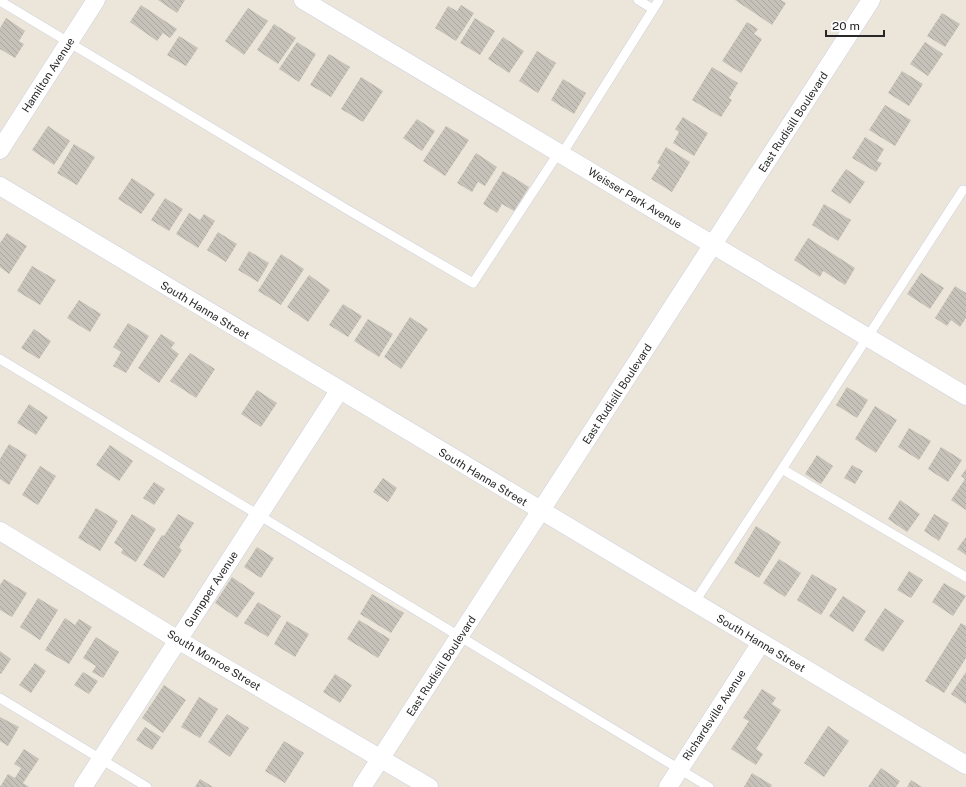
<svg xmlns="http://www.w3.org/2000/svg" width="966" height="787" font-family="'Public Sans',sans-serif">
<style>
.building{fill:url(#building-back-hatch)}
.lines{fill:none;stroke-linecap:round;stroke-linejoin:round}
.lane-casing{stroke:#cecfe2;stroke-width:10}
.street-casing{stroke:#cecfe2;stroke-width:19}
.lane{stroke:#fff;stroke-width:9}
.street{stroke:#fff;stroke-width:18}
.labels{text-anchor:middle;dominant-baseline:central;stroke-width:3;stroke-linejoin:round;paint-order:stroke}
.street-label{font-size:11px;fill:#282828;stroke:#fff}
</style>
<defs>
<pattern id="building-back-hatch" width="6" height="6" patternUnits="userSpaceOnUse"><rect width="6" height="6" fill="#c6c2b9"/><path d="M-1 5l2 2M0 0l6 6M5-1l2 2" fill="none" stroke="#aaa79f"/></pattern>
</defs>
<rect width="100%" height="100%" fill="#ebe6d9"/>
<!-- building -->
<path class="building" d="M158 0H185L177 13Z
M735 0H781L786 3 772 25Z
M141 5 177 29 170 38 163 33 157 41 130 22Z
M461 5 474 13 456 41 435 28 448 6 457 11Z
M248 8 268 21 244 55 225 41Z
M942 13 960 24 945 47 927 36Z
M6 18 25 31 19 41 24 44 15 58 0 49V28Z
M475 18 495 31 480 55 460 43Z
M747 22 758 29 754 34 762 39 741 73 722 61Z
M274 24 296 38 278 64 257 50Z
M179 36 198 48 186 66 167 55Z
M503 37 524 51 509 73 488 59Z
M297 42 316 54 299 82 279 69Z
M925 42 943 54 928 76 910 64Z
M537 51 556 63 538 93 519 81Z
M329 54 350 67 331 97 310 85Z
M712 67 738 83 729 98 732 100 721 117 692 100Z
M902 71 923 84 909 106 888 93Z
M361 77 383 91 363 122 341 109Z
M563 79 586 93 574 114 551 100Z
M885 105 911 120 895 146 869 130Z
M683 117 708 133 694 156 673 143 679 132 675 129Z
M417 119 435 131 422 151 403 138Z
M48 126 70 141 54 165 32 150Z
M446 126 469 140 445 176 423 161Z
M865 137 884 149 877 161 882 163 876 172 852 158Z
M74 144 95 157 77 185 57 173Z
M666 147 690 162 672 192 651 179 660 165 657 163Z
M476 153 497 167 485 186 478 182 472 192 457 183Z
M846 169 865 182 850 204 831 191Z
M503 171 529 187 514 211 502 204 497 213 483 204Z
M132 178 155 194 141 214 118 199Z
M165 198 183 209 169 231 151 220Z
M824 204 851 220 838 241 812 225Z
M189 213 200 220 204 214 215 221 198 248 176 234Z
M218 232 237 244 226 262 207 250Z
M7 233 27 246 9 274 0 267V243Z
M808 238 855 268 845 285 823 271 820 277 794 260Z
M249 251 269 263 258 282 238 270Z
M281 254 304 269 281 305 258 291Z
M32 266 56 280 40 305 17 291Z
M921 273 944 288 930 309 907 294Z
M309 275 330 290 308 322 287 307Z
M955 286 966 293V318L960 327 951 320 947 326 935 318Z
M79 300 101 314 90 332 67 318Z
M343 304 362 316 348 337 329 325Z
M410 317 428 329 401 369 384 357Z
M368 319 393 334 379 357 354 341Z
M128 323 149 336 126 373 113 366 121 352 113 347Z
M34 329 51 341 39 359 21 348Z
M161 334 175 343 171 348 179 354 159 383 138 368Z
M190 353 215 369 196 398 170 381Z
M847 387 868 400 857 418 836 405Z
M257 390 277 403 261 427 241 414Z
M29 404 48 417 36 435 17 423Z
M875 406 897 420 876 453 855 439Z
M909 428 931 441 919 460 898 447Z
M9 444 27 455 9 485 0 479V459Z
M110 445 133 461 119 481 96 465Z
M941 447 962 460 948 482 928 469Z
M817 455 833 466 821 484 805 474Z
M852 465 863 471 855 484 844 478Z
M40 466 56 476 38 505 22 495Z
M966 469V510L951 500 965 479 961 476Z
M383 478 397 488 388 502 373 492Z
M154 482 165 489 154 505 143 498Z
M900 500 920 514 907 532 888 519Z
M96 508 118 521 100 551 78 538Z
M132 514 156 529 136 562 121 553 123 549 114 543Z
M178 514 194 523 179 547 182 550 164 578 143 565 162 535 164 536Z
M934 514 949 523 939 541 924 531Z
M756 526 781 542 759 578 734 563Z
M966 537V555L957 549Z
M257 547 274 558 261 578 244 567Z
M779 559 801 573 785 597 763 583Z
M909 571 923 580 911 598 897 590Z
M812 574 837 589 821 615 797 600Z
M232 577 255 593 237 618 215 603Z
M4 579 27 593 12 617 0 610V585Z
M944 583 966 596 953 616 932 602Z
M372 594 404 613 391 633 360 614Z
M843 596 866 611 853 632 829 616Z
M38 598 58 610 40 640 20 627Z
M258 602 281 616 268 637 244 623Z
M885 608 904 621 883 652 864 640Z
M65 618 75 625 79 619 92 627 69 664 45 650Z
M359 620 390 639 378 658 347 639Z
M287 621 309 634 295 657 274 644Z
M961 623 966 626V658L944 693 925 681Z
M96 637 119 652 103 678 92 672 96 666 83 658Z
M0 651 11 659 1 674 0 673Z
M35 663 46 671 31 693 19 685Z
M83 672 98 681 89 694 74 685Z
M966 672V704L951 694Z
M335 674 352 685 340 703 323 692Z
M164 685 186 700 163 733 142 718Z
M762 689 776 698 772 704 781 710 756 749 763 754 756 765 731 749 749 721 743 718Z
M199 697 218 709 200 738 181 727Z
M227 714 249 728 230 757 208 742Z
M0 717 19 727 8 746 0 741Z
M828 726 849 741 824 777 804 763Z
M145 727 161 737 152 750 136 740Z
M284 741 304 753 285 783 265 771Z
M24 749 39 759 23 783 29 787H0L8 774 15 778 21 768 14 764Z
M881 768 900 781 896 787H868Z
M752 773 772 785 771 787H744Z
M200 779 213 787H195Z
M911 780 922 787H907Z"/>
<g class="lines">
<!-- lane casing -->
<g class="lane-casing">
<path id="lane" d="M638 0 653 9
M0 1 348 210 473 283 559 152
M562 154 659 0
M0 359 709 787
M782 469 963 190
M694 603 782 469 966 577
M0 698 147 787"/>
</g>
<!-- street casing -->
<g class="street-casing">
<path id="street" d="M303 0 966 396
M0 150 96 0
M0 186 966 765
M0 531 178 640 429 787
M83 787 339 391
M362 787 871 0
M668 787 761 643"/>
</g>
<!-- lane -->
<use href="#lane" class="lane"/>
<!-- street -->
<use href="#street" class="street"/>
</g>
<g class="labels">
<!-- street labels -->
<g class="street-label">
<text transform="translate(48 75) rotate(-57)">Hamilton Avenue</text>
<text transform="translate(793 122) rotate(-57)">East Rudisill Boulevard</text>
<text transform="translate(635 198) rotate(31)">Weisser Park Avenue</text>
<text transform="translate(205 310) rotate(31)">South Hanna Street</text>
<text transform="translate(617 394) rotate(-57)">East Rudisill Boulevard</text>
<text transform="translate(483 477) rotate(31)">South Hanna Street</text>
<text transform="translate(211 589) rotate(-57)">Gumpper Avenue</text>
<text transform="translate(761 643) rotate(31)">South Hanna Street</text>
<text transform="translate(214 660) rotate(31)">South Monroe Street</text>
<text transform="translate(441 666) rotate(-57)">East Rudisill Boulevard</text>
<text transform="translate(714 715) rotate(-57)">Richardsville Avenue</text>
</g>
</g>
<!-- scale -->
<path d="M826 30v6h58v-6" fill="none" stroke="#282828" stroke-width="2"/>
<text x="832" y="30" font-size="12" fill="#282828" stroke="#ffffff" stroke-width="3" paint-order="stroke">20 m</text>
</svg>
